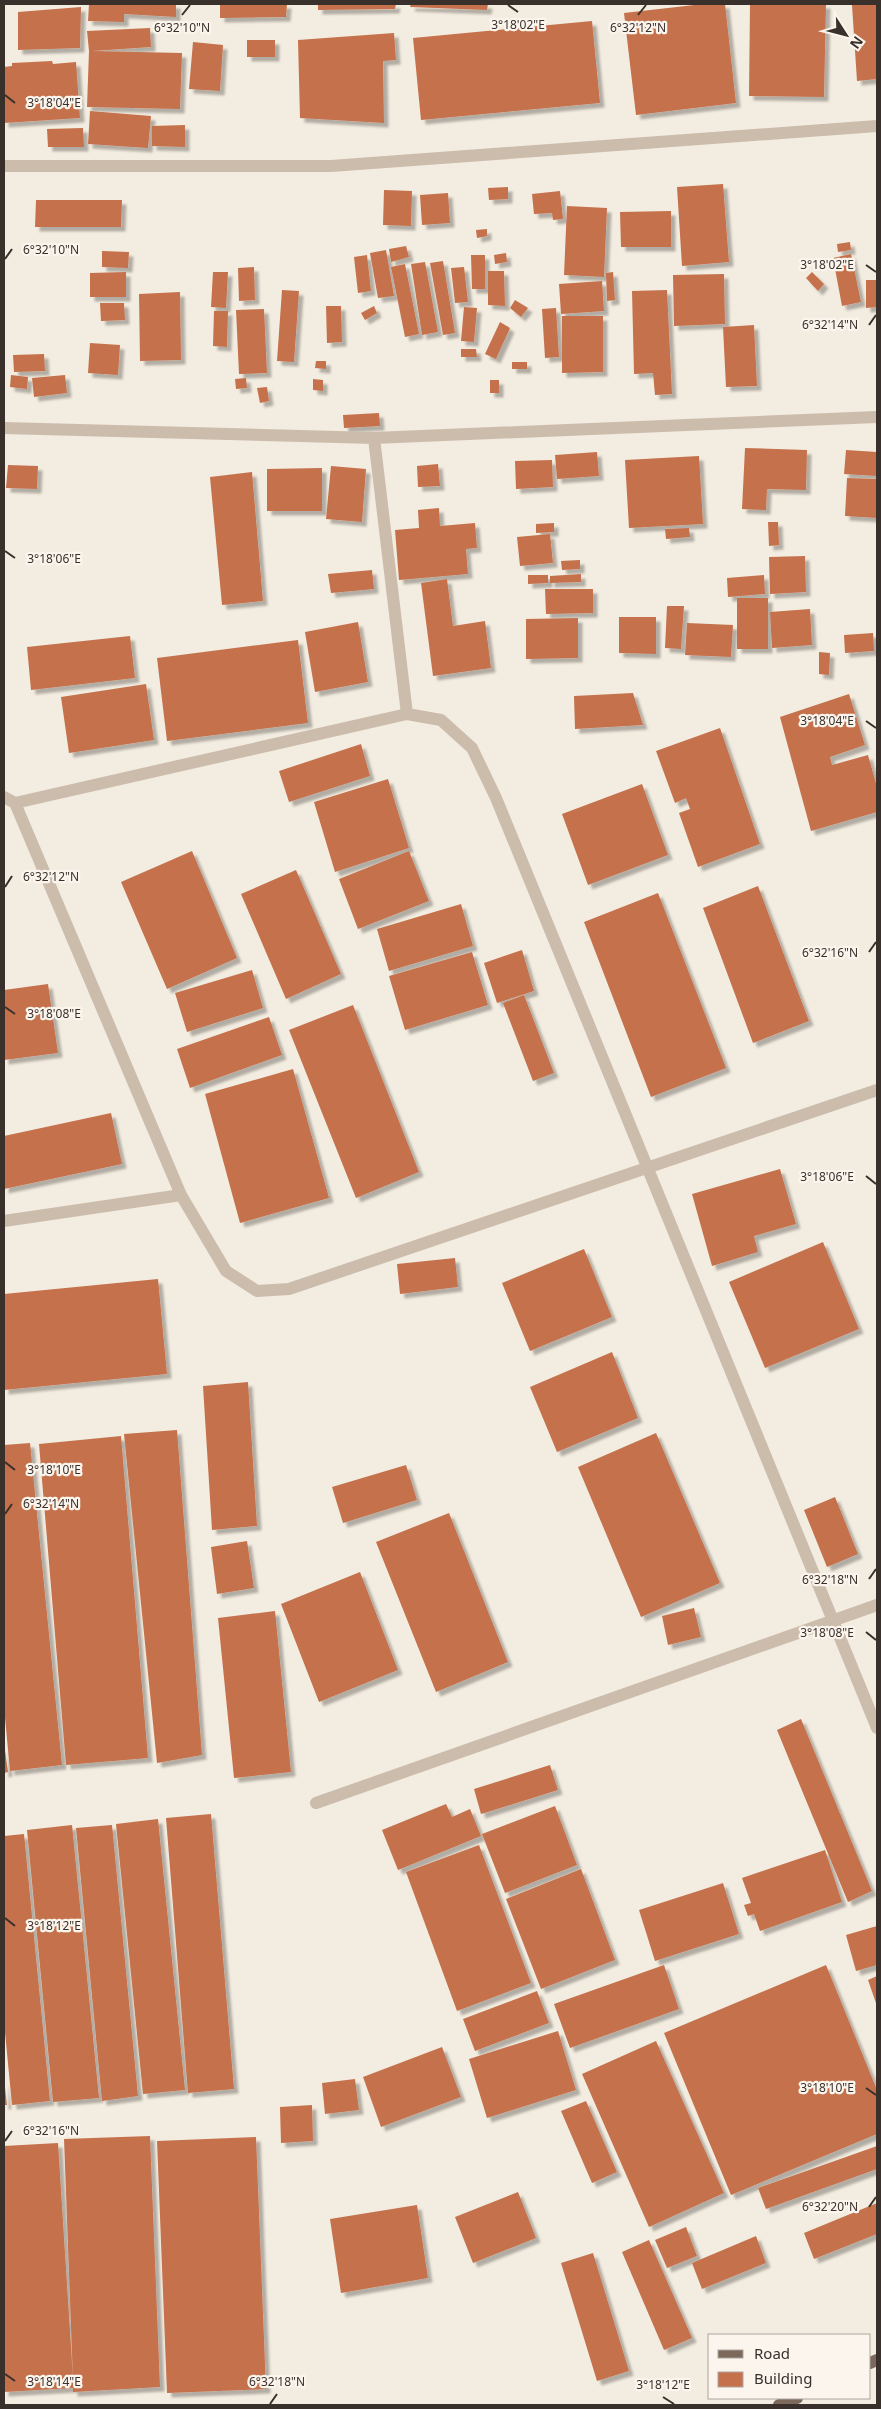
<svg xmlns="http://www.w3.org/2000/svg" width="881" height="2409" font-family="'Noto Sans',sans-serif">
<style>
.building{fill:#c5714c;filter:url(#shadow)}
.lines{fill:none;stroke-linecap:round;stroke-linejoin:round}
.minor{stroke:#ccbcac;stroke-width:12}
.primary{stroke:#7c695c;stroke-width:12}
.ticks{fill:none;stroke:#3a302b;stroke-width:2}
.ticks-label{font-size:12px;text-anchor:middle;fill:#3a302b;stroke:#fbf5ed;stroke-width:4.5;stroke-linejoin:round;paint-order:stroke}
</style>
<defs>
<filter id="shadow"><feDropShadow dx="4.5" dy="4.5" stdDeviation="1" flood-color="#0004"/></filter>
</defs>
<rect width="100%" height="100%" fill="#f3ece0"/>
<!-- building -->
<path class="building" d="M89 4H176V17L124 14V22L88 21Z
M220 4H287L286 17 220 18Z
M318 4H396L395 9 318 10Z
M411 4H488L487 10 410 7Z
M703 4H725L736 103 636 115 624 13Z
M750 4H826L824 97 749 96Z
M877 4V79L857 81 852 5Z
M81 7 80 48 18 50V12Z
M592 21 600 103 421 120 413 38Z
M150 28 151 47 92 51 182 53 180 109 87 107 89 51 87 31Z
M394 33 396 60 383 61 384 123 300 118 298 40Z
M247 40H275V57H247Z
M193 42 223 45 220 91 189 89Z
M52 61 53 64 76 62 80 118 4 123V67L12 66V63Z
M90 111 151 116 148 148 88 144Z
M185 125V147L152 146V126Z
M83 128 84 147H48L47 129Z
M723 184 729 262 682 266 677 187Z
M508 187V199L489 200 488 188Z
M384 190 412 191 411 226 383 225Z
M560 191 563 219 553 220 552 213 534 214 532 194Z
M448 193 450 223 422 225 420 195Z
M36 200H122L121 227H35Z
M567 206 607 208 604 277 564 275Z
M671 211V247H621L620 212Z
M487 229V236L477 238 476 230Z
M850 242 851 250 838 252 837 244Z
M406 246 409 257 391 262 389 249Z
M386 250 394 296 378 298 370 253Z
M102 251 129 252 128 268 102 267Z
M506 253 507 262 495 264 494 255Z
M851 254 861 302 842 306 833 258Z
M367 255 371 291 358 293 354 257Z
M471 255H485V289H472Z
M443 261 455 333 443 335 430 263Z
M425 262 438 332 422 335 411 264Z
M405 264 419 334 405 337 391 267Z
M254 267 255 300 239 301 238 268Z
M464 267 468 302 455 303 451 268Z
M488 271H504L505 306 488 305Z
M126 272V297H90V273Z
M213 272H228L226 308 211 307Z
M613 272 615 300 607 301 606 273Z
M812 272 824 284 818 291 806 278Z
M724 274 725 324 674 326 673 275Z
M866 280H877V307L866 308Z
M602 281 604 311 561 314 559 284Z
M282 290 299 291 294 362 277 361Z
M667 290 672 394 655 395 653 373 634 374 632 291Z
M180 292 181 360 140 361 139 294Z
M515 300 528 308 521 317 510 308Z
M100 303H124L125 320 101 321Z
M326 306H341L342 342 327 343Z
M374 306 377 313 365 320 361 313Z
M464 307 477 308 474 342 461 341Z
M556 308 559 357 545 358 542 309Z
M264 309 267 373 239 374 236 310Z
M214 311H228L227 347 213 346Z
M562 316H603V372L562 373Z
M500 322 510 328 496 359 485 354Z
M754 325 757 386 726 387 723 327Z
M90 343 120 345 118 375 88 373Z
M461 349H476L477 357H461Z
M44 354 45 371 14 372 13 355Z
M316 361H326V369L315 368Z
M512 362H527V369H512Z
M11 375 28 377 27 389 10 387Z
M65 375 67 393 34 397 32 378Z
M246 378 247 388 236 389 235 379Z
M313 379 323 380V391L313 390Z
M490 380H499V393H490Z
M267 387 269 401 260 403 257 388Z
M379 413 380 426 344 428 343 415Z
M745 448 807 450 806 490 767 489 766 510 742 509Z
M846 450 877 452V476L844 474Z
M597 452 599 476 557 479 555 455Z
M699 456 703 524 629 528 625 460Z
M552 460 553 487 516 489 515 461Z
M438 464 440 486 418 487 417 466Z
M8 465 38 466 37 489 6 488Z
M331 466 366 469 362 522 326 519Z
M322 468V511H267V469Z
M252 472 263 601 222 605 210 477Z
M847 478 877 479V518L845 516Z
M439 508 440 526 475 523 477 548 466 549 468 574 399 580 395 530 419 528 418 510Z
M768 522H778L779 545 769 546Z
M554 523V532L536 533V524Z
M689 528 690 537 666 539 665 529Z
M550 534 553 563 520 566 517 537Z
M805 556 806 592 770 594 769 557Z
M580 560V569L562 570 561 561Z
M372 570 374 589 331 593 328 574Z
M581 574V582L550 583V576Z
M528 575H548V583L528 584Z
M764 575 765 594 728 597 727 578Z
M447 579 453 626 485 621 491 668 433 676 421 583Z
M545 589H593V613L546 614Z
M737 598H768V649H737Z
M667 606H684L681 649 665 648Z
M810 609 812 645 772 648 770 612Z
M619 617H656V654L619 653Z
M578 618V658L526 659V619Z
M358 622 368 682 315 692 305 632Z
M687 623 733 625 731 657 685 655Z
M873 633 874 651 845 653 844 635Z
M130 636 135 678 31 690 27 647Z
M298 640 308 723 167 741 157 658Z
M819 652 830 653 829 675 819 674Z
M146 684 154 740 69 753 61 697Z
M633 693 643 725 575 729 574 696Z
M849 694 865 745 830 757 832 765 868 755 877 787V812L811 831 780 717Z
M720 728 760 844 698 867 679 813 690 809 686 798 675 803 656 751Z
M361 744 370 776 289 802 279 771Z
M388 779 409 848 335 872 314 802Z
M642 784 668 855 588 885 562 814Z
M192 851 237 958 167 989 121 882Z
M409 851 429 901 358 929 339 879Z
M296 870 341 974 286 999 241 894Z
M758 886 809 1021 753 1043 703 908Z
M658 893 726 1068 651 1097 584 922Z
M461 904 473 946 389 971 377 929Z
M522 950 534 991 497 1003 484 963Z
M472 952 488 1005 405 1030 389 976Z
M252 970 263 1008 187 1032 175 993Z
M48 984 58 1053 4 1060V990Z
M524 995 554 1073 533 1081 503 1003Z
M353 1005 419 1172 356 1198 289 1030Z
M269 1017 282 1055 190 1088 177 1049Z
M293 1069 329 1198 240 1223 205 1094Z
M111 1113 122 1164 4 1189V1136Z
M780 1169 796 1224 754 1236 758 1252 712 1266 692 1194Z
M823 1242 859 1329 765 1368 729 1282Z
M584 1249 612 1317 530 1351 502 1283Z
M455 1258 458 1287 400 1294 397 1264Z
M158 1279 167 1374 4 1390V1294Z
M612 1352 638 1418 557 1452 530 1387Z
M248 1382 257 1526 212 1530 203 1386Z
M177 1430 202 1755 157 1763 124 1434Z
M656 1433 720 1583 641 1617 578 1467Z
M121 1436 148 1758 66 1765 39 1444Z
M30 1443 62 1765 10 1771 4 1707V1445Z
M406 1465 417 1500 343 1523 332 1487Z
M835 1497 858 1554 827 1567 804 1510Z
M449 1513 508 1662 436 1692 376 1542Z
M247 1541 254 1588 217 1594 211 1547Z
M360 1572 398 1670 319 1702 281 1604Z
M694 1608 701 1637 668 1645 662 1616Z
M275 1611 291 1772 234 1778 218 1618Z
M801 1719 872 1891 848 1902 777 1730Z
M4 1743 8 1772 4 1773Z
M550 1765 558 1790 481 1814 474 1789Z
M446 1804 452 1817 470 1809 481 1836 398 1870 382 1830Z
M555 1806 577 1865 505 1893 482 1834Z
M211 1814 234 2089 188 2093 166 1818Z
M158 1819 185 2090 143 2094 116 1824Z
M72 1825 99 2098 53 2102 27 1830Z
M112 1825 138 2096 102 2101 76 1828Z
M24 1834 50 2101 12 2105 4 2022V1836Z
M479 1845 531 1983 457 2011 406 1872Z
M825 1850 842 1902 760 1931 754 1914 748 1916 744 1905 751 1903 742 1878Z
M581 1869 615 1960 541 1989 506 1899Z
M723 1883 739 1934 655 1961 639 1910Z
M877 1926V1965L856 1971 846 1935Z
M664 1965 679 2009 570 2048 554 2004Z
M826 1965 877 2090V2134L731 2195 664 2033Z
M877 1976V2006L868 1980Z
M537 1991 549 2023 475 2051 463 2019Z
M558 2031 576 2090 487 2118 469 2059Z
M656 2041 724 2193 649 2227 582 2074Z
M442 2047 461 2097 381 2127 363 2077Z
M4 2079 7 2105H4Z
M355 2079 359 2110 325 2114 322 2083Z
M586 2101 617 2172 592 2183 561 2111Z
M312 2105 313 2141 281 2143 280 2107Z
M150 2136 160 2387 73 2392V2388L4 2392V2146L58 2143 73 2379 64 2139Z
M256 2137 266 2389 167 2393 157 2141Z
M877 2146V2169L766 2209 758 2188Z
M518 2192 536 2238 473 2263 455 2217Z
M877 2203V2234L814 2259 804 2233Z
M417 2205 428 2278 341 2293 330 2219Z
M686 2227 697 2256 667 2268 655 2240Z
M756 2236 766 2263 702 2289 692 2263Z
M649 2240 692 2338 664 2350 622 2252Z
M593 2253 629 2371 597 2381 561 2263Z"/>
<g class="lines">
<!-- minor -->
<path class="minor" d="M4 166H331L877 126
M4 428 374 438 877 417
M374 438 407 714 441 720 472 748 496 798 877 1728
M4 797 15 803 407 714
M15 803 181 1195 226 1271 257 1291 289 1289 877 1090
M4 1221 181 1195
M316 1803 877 1605"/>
<!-- primary -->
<path class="primary" d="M870 2363 877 2360
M779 2405 797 2398"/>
</g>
<!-- ticks -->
<path class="ticks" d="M508 5 518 12M182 15 190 5M638 15 646 5M5 95 15 103M5 259 12 249M866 265 876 272M869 325 876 315M5 551 15 558M866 721 876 728M5 887 12 876M869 952 876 942M5 1007 15 1014M866 1176 876 1184M5 1462 15 1470M5 1514 12 1504M869 1579 876 1569M866 1632 876 1640M5 1918 15 1926M866 2088 876 2095M5 2141 12 2131M869 2207 876 2197M5 2374 15 2381M663 2397 674 2404M270 2404 277 2394"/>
<g class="ticks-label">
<text x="518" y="29">3°18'02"E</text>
<text x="182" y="32">6°32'10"N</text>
<text x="638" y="32">6°32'12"N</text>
<text x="54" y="107">3°18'04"E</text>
<text x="51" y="254">6°32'10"N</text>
<text x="827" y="269">3°18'02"E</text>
<text x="830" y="329">6°32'14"N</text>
<text x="54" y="563">3°18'06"E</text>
<text x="827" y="725">3°18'04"E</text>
<text x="51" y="881">6°32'12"N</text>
<text x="830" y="957">6°32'16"N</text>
<text x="54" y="1018">3°18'08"E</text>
<text x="827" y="1181">3°18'06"E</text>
<text x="54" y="1474">3°18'10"E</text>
<text x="51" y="1508">6°32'14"N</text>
<text x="830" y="1584">6°32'18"N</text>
<text x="827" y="1637">3°18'08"E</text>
<text x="54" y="1930">3°18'12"E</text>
<text x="827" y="2092">3°18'10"E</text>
<text x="51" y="2135">6°32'16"N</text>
<text x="830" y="2211">6°32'20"N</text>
<text x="54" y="2386">3°18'14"E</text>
<text x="277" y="2386">6°32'18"N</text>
<text x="663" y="2389">3°18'12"E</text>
</g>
<!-- border -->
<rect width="881" height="2409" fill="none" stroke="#3a302b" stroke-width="10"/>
<!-- legend -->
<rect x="708" y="2334" width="162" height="65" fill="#fbf5ed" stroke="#aea69f"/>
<rect x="718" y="2350" width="25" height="8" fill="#7c695c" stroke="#aea69f"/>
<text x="754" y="2359" font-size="15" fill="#3a302b">Road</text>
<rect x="718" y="2372" width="25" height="15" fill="#c5714c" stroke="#aea69f"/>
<text x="754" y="2384" font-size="15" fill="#3a302b">Building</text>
<!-- north arrow -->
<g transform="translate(846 35) rotate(126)" stroke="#fbf5ed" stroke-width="4" paint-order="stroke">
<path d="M0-4L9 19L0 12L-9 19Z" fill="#3a302b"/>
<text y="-8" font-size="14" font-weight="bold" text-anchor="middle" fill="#3a302b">N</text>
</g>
</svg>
